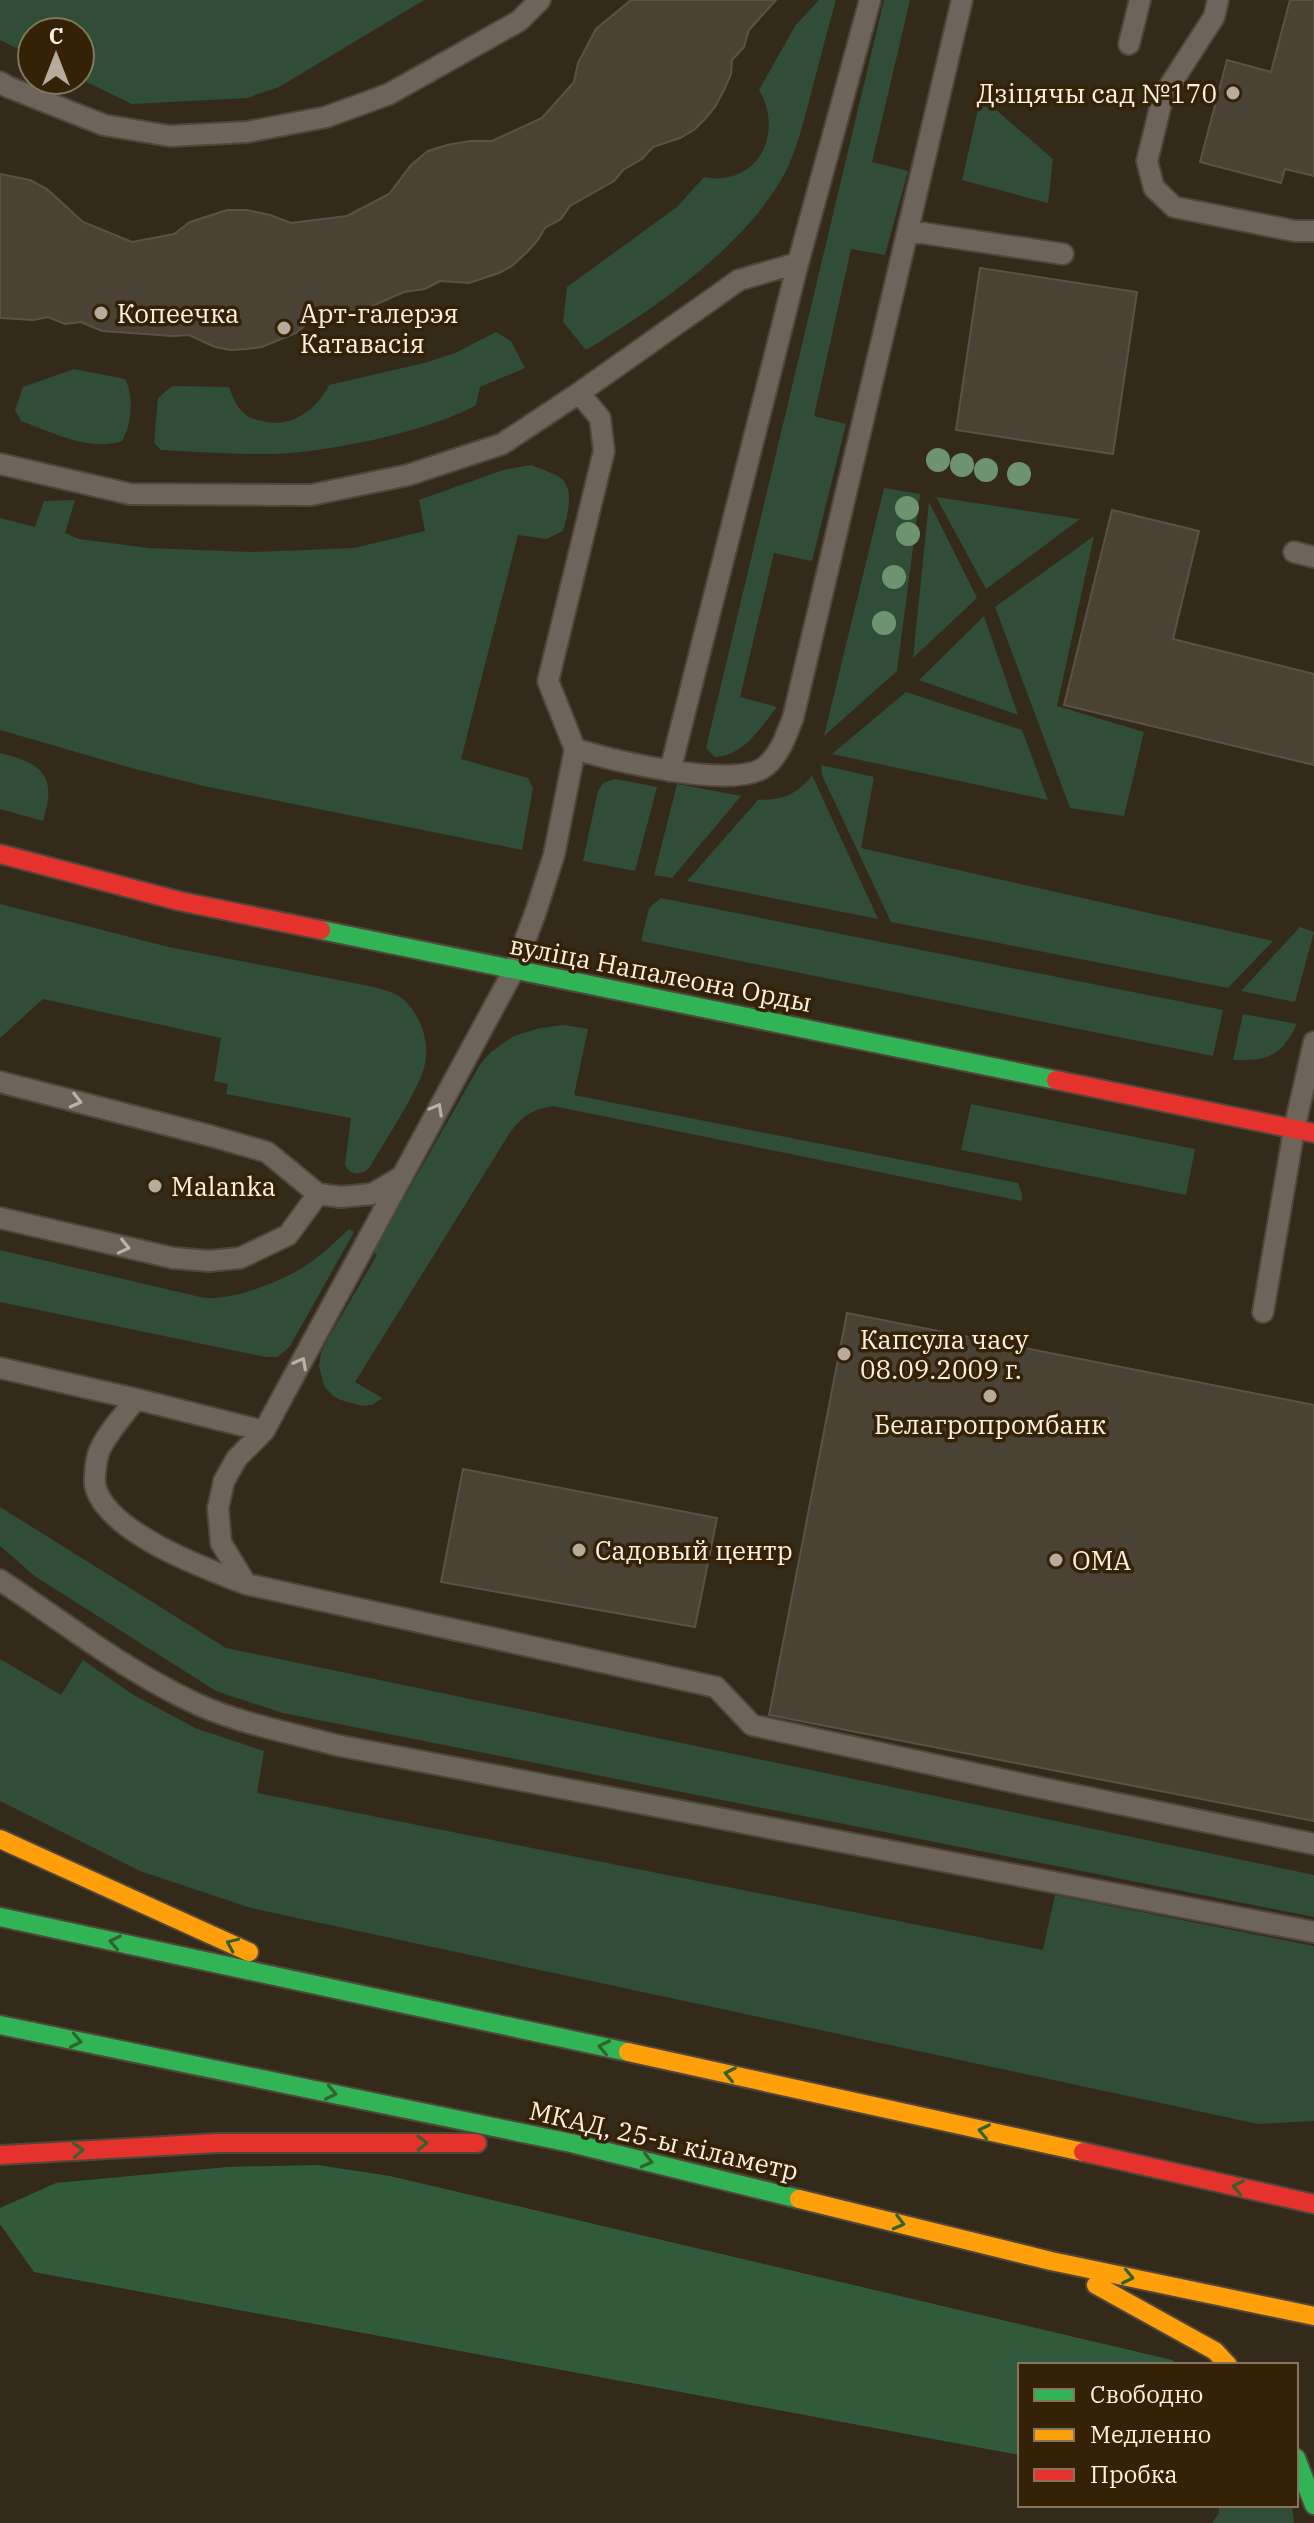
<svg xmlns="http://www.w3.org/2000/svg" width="1314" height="2523" font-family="'IBM Plex Serif',serif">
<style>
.green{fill:#304d37}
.forest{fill:#315a3d}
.building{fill:#4b4236;stroke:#5b5246;stroke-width:2}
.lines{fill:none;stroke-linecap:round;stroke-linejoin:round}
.lane-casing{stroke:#50473b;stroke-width:24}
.fast-casing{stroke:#50473b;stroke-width:22}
.slow-casing{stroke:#50473b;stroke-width:22}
.jam-casing{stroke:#50473b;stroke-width:22}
.lane{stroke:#6d655a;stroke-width:20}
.fast{stroke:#30b455;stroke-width:18}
.slow{stroke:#ff9f0a;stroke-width:18}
.jam{stroke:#e5322d;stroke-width:18}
.tree{fill:#6e946f}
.oneway{stroke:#bdb2a4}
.oneway2{stroke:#32632a}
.poi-dot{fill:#b7ab9b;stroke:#342106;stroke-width:3}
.labels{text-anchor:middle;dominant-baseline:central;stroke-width:7;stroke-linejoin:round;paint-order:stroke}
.poi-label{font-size:26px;fill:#fef1e1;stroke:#342106;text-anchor:start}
.street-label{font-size:26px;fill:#fef1e1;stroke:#342106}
</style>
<rect width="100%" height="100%" fill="#342a1a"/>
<!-- green -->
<path class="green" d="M0 0H424L279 87 247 98 132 104 80 79V32H32V56L0 40Z
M819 0H836C827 31 819 63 811 94 804 119 798 146 787 169 749 244 656 308 586 350L563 322 567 287 677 207 704 177C710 178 717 179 723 178 767 173 780 124 759 90L795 26Z
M884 0H910L872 162 908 171 885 255 851 249 814 416 846 424 812 561 774 553 740 697 777 707C760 728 744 756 715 757L706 748Z
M981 97 1053 159 1048 203 962 180Z
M496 332 511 341 525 368 480 387 476 405C429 432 321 454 267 454 232 454 196 452 161 450L154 443 158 398 172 386 229 387C233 397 236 407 245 414 250 419 255 419 262 421 290 429 317 410 329 385L424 363 455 353Z
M74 369 125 379C134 396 132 424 122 441 89 452 52 432 21 421L15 410 23 387Z
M531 465C540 469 555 473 562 479 575 492 567 515 563 531L546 539 518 535 461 759 528 778 533 788 522 850 204 786 135 769 0 730V518L35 527 44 501 75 500 65 533 79 539 148 548 251 552 354 548 425 531 419 500 503 470Z
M884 488 920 494 897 671 824 736Z
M936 497 1080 519 986 589Z
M929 502 977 598 913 658Z
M1094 536 1057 706 1144 732 1124 816 1070 808 995 607Z
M984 616 1018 715 919 680Z
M906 692 1022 730 1048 800 832 754Z
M0 753C44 764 57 776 43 821L0 809Z
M821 765 874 777 861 848 1273 941 1228 988 891 922 822 775Z
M812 775 878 919 687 881 758 800C781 800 798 795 812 775Z
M615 779 657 787 635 871 583 861 598 791 603 783Z
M677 784 741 796 672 878 654 875Z
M661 898 1223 1010 1213 1056 641 941 649 908Z
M0 904 169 947 374 987C384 990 395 992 403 999 421 1015 431 1044 424 1068 416 1095 385 1140 370 1167 363 1174 356 1176 348 1170L345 1164 351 1118 226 1094 228 1084 214 1081 221 1038 43 999 0 1038Z
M1300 927 1314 932 1295 1002 1241 991Z
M1243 1014 1297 1024C1281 1057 1268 1061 1233 1060Z
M564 1025 588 1029 574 1095 1018 1183 1022 1195V1201L553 1106C531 1110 525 1115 511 1131L355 1382 382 1398 372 1405 362 1406 341 1400 333 1396 324 1386 319 1366 321 1353 326 1342 377 1255 373 1252 481 1063 491 1052 514 1036 540 1028Z
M971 1104 1195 1149 1186 1195 961 1150Z
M349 1229 354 1232 290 1346 278 1357H266L0 1302V1250L200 1297C229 1303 287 1280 311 1262 325 1252 337 1240 349 1229Z
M0 1507 226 1648 1314 1875V1917L283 1713 216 1691 36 1577 0 1546Z
M0 1659 61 1695 83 1660 132 1694 195 1728 264 1751 257 1793 1043 1950 1055 1895 1314 1946V2121L1258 2124 251 1908 140 1871 0 1801Z
M1219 2505H1292L1294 2523H1212L1219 2513Z"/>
<!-- forest -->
<path class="forest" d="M317 2165 390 2176 1172 2360 1177 2365H1020V2455L34 2272 0 2224V2208L56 2183 227 2167Z"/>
<!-- building -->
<path class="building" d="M631 0H776L749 30 744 47 732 60 731 74 724 90 715 107 705 119 694 130 680 138 653 147 642 159 623 170 614 181 570 206 561 219 545 228 538 240 527 252 512 266 499 273 469 283 440 281 425 289 404 292 361 311 339 313 325 322 307 324 296 333 262 347 247 349 230 350 215 347 189 335 173 336 102 331 81 322 65 324 48 317 34 320 0 318V174L30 180 47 189 83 222 132 242 174 234 190 222 227 210H247L270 215 291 223 347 216 389 194 411 165 428 151 447 145 470 141H492L542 118 574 82 578 63 596 29Z
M1290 0H1314V176L1285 169 1281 183 1200 162 1227 60 1271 72Z
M980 268 1137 292 1113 454 956 430Z
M1112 510 1199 531 1173 639 1314 674V765L1064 705Z
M847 1313 1314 1405V1821L769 1715Z
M463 1469 717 1518 695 1627 441 1582Z"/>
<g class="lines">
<!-- lane casing -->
<g class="lane-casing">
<path id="lane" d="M1218 0 1214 17 1163 96 1147 161 1154 188 1174 207 1295 231H1314
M1129 44 1140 0
M0 82 8 87 104 125 170 136 247 132 326 117 389 94 519 21 540 0
M909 231 1063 254
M0 464 130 494 311 495 408 475 502 444 579 393 739 280 798 263
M1294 552 1314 557
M575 749C611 760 737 791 766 766 781 753 786 735 793 718L962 0
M670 771 798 263 870 0
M0 1082 211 1136 267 1152 318 1194 341 1197 372 1194 399 1178
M0 1218 173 1258 209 1261 240 1258 288 1235 318 1194
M1263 1312 1294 1130 1314 1042
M0 1368 136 1399 264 1431
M136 1399C125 1414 103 1437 98 1455 96 1462 94 1478 95 1485 105 1532 206 1569 246 1584L221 1543 218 1508 224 1481 237 1458 264 1431 514 970 536 911 554 855 575 749 548 681 604 451 600 418 579 393
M0 1580C65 1623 128 1673 199 1705 242 1724 291 1733 336 1745L1314 1932
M246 1584 716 1687 752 1725 1027 1785 1314 1844"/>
</g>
<!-- fast casing -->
<g class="fast-casing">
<path id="fast" d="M321 930 1056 1080
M0 1917 628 2052
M0 2025 571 2143 799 2199
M1296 2458 1314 2505"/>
</g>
<!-- slow casing -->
<g class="slow-casing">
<path id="slow" d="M0 1839 249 1952
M628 2052 1083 2152
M799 2199 1051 2261 1314 2316
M1096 2285 1215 2351 1228 2365"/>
</g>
<!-- jam casing -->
<g class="jam-casing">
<path id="jam" d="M0 854 179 901 321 930
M1056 1080 1314 1133
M1083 2152 1314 2204
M0 2155 218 2143H477"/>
</g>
<!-- lane -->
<use href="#lane" class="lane"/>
<!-- fast -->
<use href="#fast" class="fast"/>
<!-- slow -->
<use href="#slow" class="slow"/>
<!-- jam -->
<use href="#jam" class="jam"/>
</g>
<!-- trees -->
<g class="tree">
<circle cx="938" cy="460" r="12"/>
<circle cx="962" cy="465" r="12"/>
<circle cx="986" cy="470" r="12"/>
<circle cx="1019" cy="474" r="12"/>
<circle cx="907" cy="508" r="12"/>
<circle cx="908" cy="534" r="12"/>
<circle cx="894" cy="577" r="12"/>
<circle cx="884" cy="623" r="12"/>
</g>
<!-- one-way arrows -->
<defs><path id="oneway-chevron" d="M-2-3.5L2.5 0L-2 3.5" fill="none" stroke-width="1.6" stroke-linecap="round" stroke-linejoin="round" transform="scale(2)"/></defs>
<g class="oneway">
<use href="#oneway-chevron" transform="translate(76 1101) rotate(14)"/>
<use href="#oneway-chevron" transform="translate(437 1109) rotate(-61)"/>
<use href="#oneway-chevron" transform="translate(124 1247) rotate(13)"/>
<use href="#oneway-chevron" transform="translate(301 1363) rotate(-62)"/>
</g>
<g class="oneway2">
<use href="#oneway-chevron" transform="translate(115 1942) rotate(-168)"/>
<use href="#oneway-chevron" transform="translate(232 1944) rotate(-156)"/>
<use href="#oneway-chevron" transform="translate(76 2041) rotate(12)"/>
<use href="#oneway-chevron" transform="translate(604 2047) rotate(-168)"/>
<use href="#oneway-chevron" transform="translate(730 2074) rotate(-168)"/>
<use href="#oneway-chevron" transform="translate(331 2093) rotate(12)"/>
<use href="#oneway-chevron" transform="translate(984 2131) rotate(-168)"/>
<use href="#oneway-chevron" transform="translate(422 2143)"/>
<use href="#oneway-chevron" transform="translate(78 2150) rotate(-3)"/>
<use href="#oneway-chevron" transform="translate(647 2161) rotate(14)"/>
<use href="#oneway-chevron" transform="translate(1238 2187) rotate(-168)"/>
<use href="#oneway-chevron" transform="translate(899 2223) rotate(14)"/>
<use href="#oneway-chevron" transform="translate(1128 2277) rotate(12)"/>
</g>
<!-- markers -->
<g class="poi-dot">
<circle cx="1233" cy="93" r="8"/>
<circle cx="101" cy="313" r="8"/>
<circle cx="284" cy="328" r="8"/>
<circle cx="155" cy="1186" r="8"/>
<circle cx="844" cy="1354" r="8"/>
<circle cx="990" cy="1396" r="8"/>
<circle cx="579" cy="1550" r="8"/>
<circle cx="1056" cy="1560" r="8"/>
</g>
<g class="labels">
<!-- poi labels -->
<g class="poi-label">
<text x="1217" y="93" text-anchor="end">Дзіцячы сад №170</text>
<text x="117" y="313">Копеечка</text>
<text x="300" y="313">Арт-галерэя<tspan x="300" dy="30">Катавасія</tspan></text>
<text x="171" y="1186">Malanka</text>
<text x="860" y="1339">Капсула часу<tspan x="860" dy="30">08.09.2009 г.</tspan></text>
<text x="990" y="1424" text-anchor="middle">Белагропромбанк</text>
<text x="595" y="1550">Садовый центр</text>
<text x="1072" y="1560">ОМА</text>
</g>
<!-- street labels -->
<g class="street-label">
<text transform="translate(661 973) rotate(11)">вуліца Напалеона Орды</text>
<text transform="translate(664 2140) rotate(13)">МКАД, 25-ы кіламетр</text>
</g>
</g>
<!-- legend -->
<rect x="1018" y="2363" width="280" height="144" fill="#342106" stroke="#85745e" stroke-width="2"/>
<rect x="1034" y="2389" width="40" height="12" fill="#30b455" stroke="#85745e" stroke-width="2"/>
<text x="1090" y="2403" font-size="24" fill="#fef1e1">Свободно</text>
<rect x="1034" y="2429" width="40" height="12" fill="#ff9f0a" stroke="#85745e" stroke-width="2"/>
<text x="1090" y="2443" font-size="24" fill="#fef1e1">Медленно</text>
<rect x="1034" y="2469" width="40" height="12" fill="#e5322d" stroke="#85745e" stroke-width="2"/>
<text x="1090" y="2483" font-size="24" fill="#fef1e1">Пробка</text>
<!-- north arrow -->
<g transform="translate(56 56)"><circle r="38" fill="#342106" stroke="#85745e" stroke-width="2"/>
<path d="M0-6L14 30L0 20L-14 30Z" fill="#b7ab9b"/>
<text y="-12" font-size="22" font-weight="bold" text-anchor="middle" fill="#fef1e1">С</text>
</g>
</svg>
